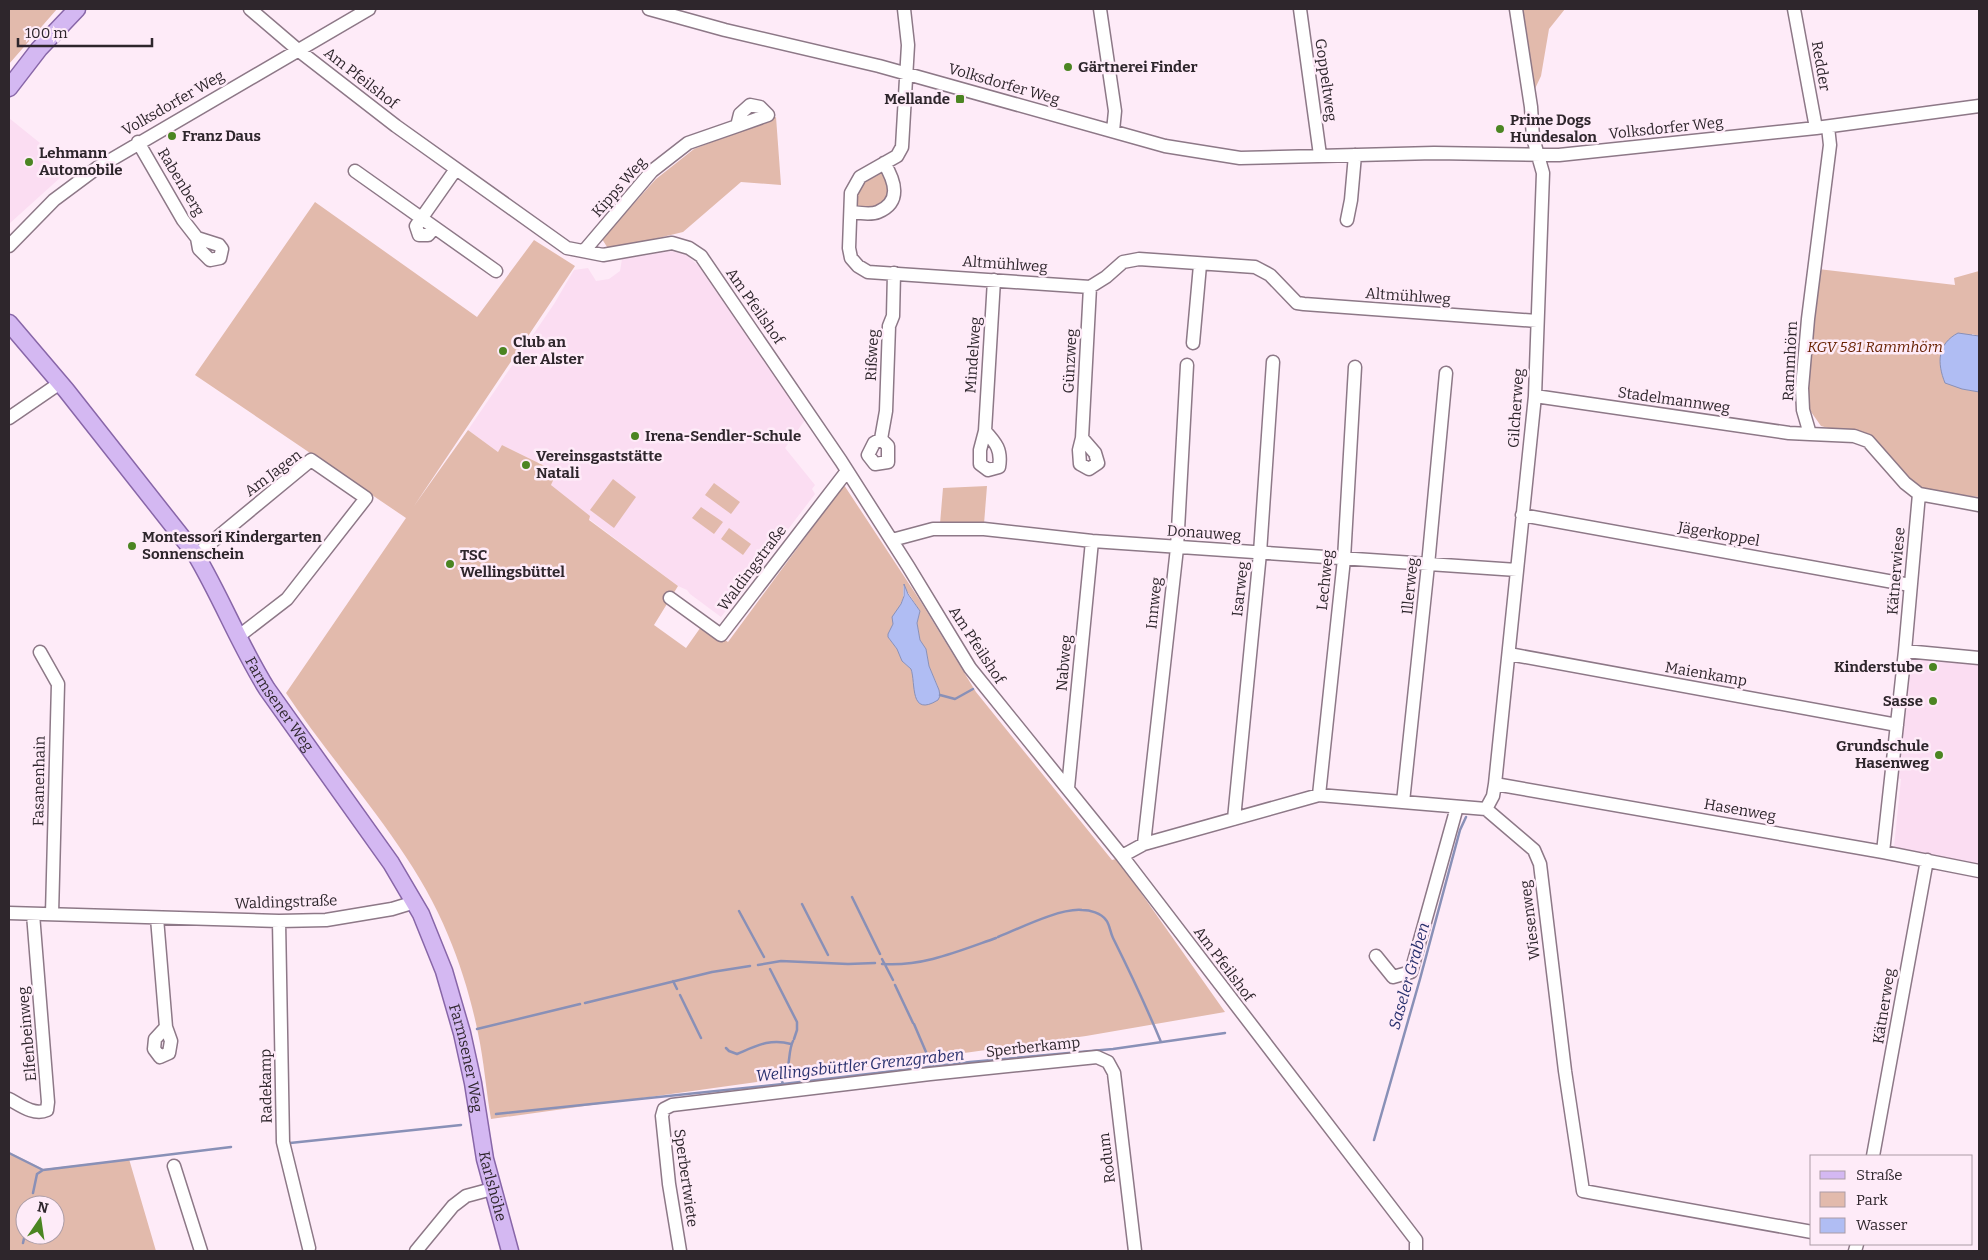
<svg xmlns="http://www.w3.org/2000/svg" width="1988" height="1260" font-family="Bitter,serif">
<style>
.built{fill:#fbddf2}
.green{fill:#e2baac;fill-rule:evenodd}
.water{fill:#b0bdf3;stroke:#8990b7}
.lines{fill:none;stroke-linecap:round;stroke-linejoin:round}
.stream{stroke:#8990b7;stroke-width:2.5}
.minor-casing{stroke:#8d7887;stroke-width:15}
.major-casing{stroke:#8866a8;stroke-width:19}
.minor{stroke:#fff;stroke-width:12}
.major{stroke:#d4b8f2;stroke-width:16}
.poi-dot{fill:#4b8522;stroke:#feebf8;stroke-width:2}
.labels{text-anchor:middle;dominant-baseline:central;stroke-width:5;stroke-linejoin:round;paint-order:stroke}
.street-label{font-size:15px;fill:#2e262c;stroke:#feebf8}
.poi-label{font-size:15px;font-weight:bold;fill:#2e262c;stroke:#feebf8;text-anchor:start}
.park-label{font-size:15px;font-style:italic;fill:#682203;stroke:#feebf8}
.water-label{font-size:16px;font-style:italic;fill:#272f6d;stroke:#feebf8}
</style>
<rect width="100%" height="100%" fill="#feebf8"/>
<!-- built -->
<path class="built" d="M9 118 40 143 37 146 61 177 9 224Z
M672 251 686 255 699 266 805 420 785 448 815 485 812 489 815 494 721 617 690 594 687 590 678 586 589 519 551 485 557 472 502 445 498 452 468 430 554 304 574 270 588 268 596 281 609 279 620 271 622 259Z
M1912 656 1979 663V865L1894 847 1901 779 1897 778Z"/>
<!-- green -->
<path class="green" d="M9 9H57L9 64Z
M1519 9H1565L1549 29 1541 76 1532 95Z
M776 117 781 185 741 182 683 232 609 250 602 239 656 179 694 149Z
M880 169 890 181 888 200 874 210 854 206C858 185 864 181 880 169Z
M315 202 477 317 534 240 575 266 414 506 468 430 498 452 502 445 557 472 551 485 590 516 589 520 678 586 654 625 686 648 703 624 728 642 844 485 921 602 976 692 1112 860 1116 859 1122 866 1225 1012 1086 1036 491 1119C486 1090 484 1061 478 1033 471 999 461 966 448 935 413 848 338 771 286 693L406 518 195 375ZM903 585 920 611 917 623 920 640 926 649 929 666 938 687 934 702 929 704 913 685V677L911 669 903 662 897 649 888 637 903 598Z
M1818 269 1955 285 1954 278 1979 271V336L1972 334 1962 389 1979 392V497L1946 493 1920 487 1907 481 1873 441 1821 426 1809 409 1806 379Z
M613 479 636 497 614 528 590 510Z
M714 483 740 502 731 514 705 495Z
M987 486 984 524H940L943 488Z
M701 507 723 522 714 534 692 518Z
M729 528 751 544 743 555 721 539Z
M9 1152 43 1169 129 1159 156 1251H9ZM25 1205H55V1235H25Z"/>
<!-- water -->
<path class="water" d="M1958 333 1979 336V392L1962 389 1945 383C1937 363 1937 344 1958 333Z
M904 584 908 594 920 611 917 623 920 640 926 649 929 666 939 690 940 696 938 700C909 718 916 683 911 669L902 661 897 649 888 637V634L893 624 892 617 901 604 904 596Z"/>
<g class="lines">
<!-- stream -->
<path class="stream" d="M940 695 955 699 973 689
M852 897 880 954
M802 904 828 955
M739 911 764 957
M998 937C1020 928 1060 908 1082 910 1090 910 1101 913 1106 920 1110 925 1110 932 1113 938 1130 972 1146 1006 1161 1042
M882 959 893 980
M882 964C922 967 959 951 996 938
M758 965 781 961 848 964 875 963
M770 969 797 1022V1030L794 1039
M673 981 677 989
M895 985 913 1023
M680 995 701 1038
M585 1003 712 972 750 966
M914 1024 932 1066
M477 1029 580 1004
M726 1048 729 1051 737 1054C756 1046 770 1038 791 1044
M783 1084 781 1079C792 1070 787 1053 793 1041
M496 1114 783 1084 970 1062 1113 1049 1225 1033
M1374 1140 1420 979 1460 830 1466 817
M290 1143 461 1125
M9 1153 43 1170
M33 1193 37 1174 43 1170 231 1147
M23 1243 25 1234"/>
<!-- minor casing -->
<g class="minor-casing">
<path id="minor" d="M250 9 298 50 396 126 567 248 603 255 672 243 689 248 701 256 841 461 908 566 970 668 1122 856 1416 1240V1251
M649 9 725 30 879 66 1165 146 1240 158 1434 153 1559 155 1816 128 1979 106
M904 9 908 45 902 147 897 156 860 177 851 193 849 248 851 258 858 266 868 272 1090 287 1106 277 1123 262 1139 259 1255 267 1270 275 1297 303 1304 304 1537 321
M1100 9 1115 111 1113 131
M1300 9 1320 155
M1794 9 1816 128
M1828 127 1830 145 1808 319 1802 388 1803 410 1810 434 1854 436 1868 441 1905 483 1919 494 1979 505
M138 142 183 220 197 238 199 249 210 260 220 258 222 249 219 245 197 238
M355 171 496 271
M851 212C859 213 871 215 878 212 902 202 895 181 884 163
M1347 220 1351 200 1355 155
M434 228 428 235H419L416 226 456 169
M9 246 54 200 97 168 369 9
M584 251 652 171 688 143 737 126 740 114 750 105 760 107 768 115 737 126
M1193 343 1200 265
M1535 396 1789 433 1810 434
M9 418 60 383
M985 431C996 443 1002 450 999 467L988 470 980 464V450L985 431 994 280
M1082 438 1095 453 1098 463 1089 469 1080 464 1079 450 1082 438 1090 287
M881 439 874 443 868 455 875 464 888 462V446L881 439 886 411 889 326 893 316 894 273
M1522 515 1910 585
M892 540 933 529H984L1092 541 1517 570
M196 555 311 460 366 498 287 599 239 636
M670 598 721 635 847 471
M1905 651 1979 658
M40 652 58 684 52 914
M1509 654 1897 725
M1495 784 1883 852 1979 871
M1068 788 1092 541
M1319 795 1344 559 1355 367
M1403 802 1428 565 1446 373
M1486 809 1493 796 1495 784 1535 396 1543 173 1533 138 1531 107 1516 9
M1234 819 1260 553 1273 362
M1144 844 1177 548 1187 365
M1883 852 1905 651 1919 494
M1122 856 1144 844 1319 795 1486 809 1534 850 1540 864 1565 1071 1583 1191 1812 1232
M9 913 279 921 326 920 392 909 415 902
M157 918 166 1027 171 1041 169 1053 160 1057 154 1049 155 1039 166 1027
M279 921 283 1142 309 1248
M1376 956 1393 977 1411 972 1457 807
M9 1099C20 1105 34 1116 47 1110L48 1102 33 914
M1873 1156 1927 860
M174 1166 201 1251
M416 1251 453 1206 466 1196 492 1189
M680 1251 669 1184 662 1116 664 1109 672 1105 930 1074 1097 1057 1108 1062 1114 1073 1135 1251
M1855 1251 1857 1244"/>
</g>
<!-- major casing -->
<g class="major-casing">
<g id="major">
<path d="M9 88 39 49 77 9"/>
<path id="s1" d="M9 323 66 390 196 555C222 599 240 646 267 689L391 863 421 914 444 971 462 1033 473 1083 485 1159 510 1251"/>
</g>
</g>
<!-- minor -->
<use href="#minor" class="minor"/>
<!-- major -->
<use href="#major" class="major"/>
</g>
<!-- markers -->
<g class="poi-dot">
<circle cx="1068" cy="67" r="5"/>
<rect x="955" y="94" width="10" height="10" rx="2.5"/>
<circle cx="1500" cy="129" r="5"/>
<circle cx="172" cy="136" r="5"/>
<circle cx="29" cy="162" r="5"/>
<circle cx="503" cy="351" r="5"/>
<circle cx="635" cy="436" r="5"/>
<circle cx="526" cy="465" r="5"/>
<circle cx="132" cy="546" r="5"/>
<circle cx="450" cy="564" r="5"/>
<circle cx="1933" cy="667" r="5"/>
<circle cx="1933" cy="701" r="5"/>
<circle cx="1939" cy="755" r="5"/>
</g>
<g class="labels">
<!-- street labels -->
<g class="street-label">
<text transform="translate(1821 66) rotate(80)">Redder</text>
<text transform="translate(361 78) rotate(38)">Am Pfeilshof</text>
<text transform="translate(1326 80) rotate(82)">Goppeltweg</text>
<text transform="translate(1004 84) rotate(16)">Volksdorfer Weg</text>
<text transform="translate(173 103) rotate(-30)">Volksdorfer Weg</text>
<text transform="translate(1666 128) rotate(-6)">Volksdorfer Weg</text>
<text transform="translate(181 182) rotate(59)">Rabenberg</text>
<text transform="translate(619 187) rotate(-49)">Kipps Weg</text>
<text transform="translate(1005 264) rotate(4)">Altmühlweg</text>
<text transform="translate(1408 296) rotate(4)">Altmühlweg</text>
<text transform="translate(755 306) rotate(55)">Am Pfeilshof</text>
<text transform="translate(872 355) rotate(-87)">Rißweg</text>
<text transform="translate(973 355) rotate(-86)">Mindelweg</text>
<text transform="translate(1070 361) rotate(-87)">Günzweg</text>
<text transform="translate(1790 361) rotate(-87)">Rammhörn</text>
<text transform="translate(1674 400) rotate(8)">Stadelmannweg</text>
<text transform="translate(1516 408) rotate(-86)">Gilcherweg</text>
<text transform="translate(273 473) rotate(-37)">Am Jagen</text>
<text transform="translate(1204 533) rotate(4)">Donauweg</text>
<text transform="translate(1719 534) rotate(10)">Jägerkoppel</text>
<text transform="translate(752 568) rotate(-53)">Waldingstraße</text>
<text transform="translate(1896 571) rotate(-85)">Kätnerwiese</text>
<text transform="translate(1325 580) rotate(-84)">Lechweg</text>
<text transform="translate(1410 586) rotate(-84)">Illerweg</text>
<text transform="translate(1240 589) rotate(-84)">Isarweg</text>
<text transform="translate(1154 603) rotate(-84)">Innweg</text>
<text transform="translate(977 645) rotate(57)">Am Pfeilshof</text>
<text transform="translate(1064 663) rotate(-85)">Nabweg</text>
<text transform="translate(1706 674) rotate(10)">Maienkamp</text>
<text stroke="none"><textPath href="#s1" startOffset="469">Farmsener Weg</textPath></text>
<text transform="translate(39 781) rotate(-89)">Fasanenhain</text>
<text transform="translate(1740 810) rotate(10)">Hasenweg</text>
<text transform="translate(286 902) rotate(-2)">Waldingstraße</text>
<text transform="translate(1530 920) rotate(-97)">Wiesenweg</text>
<text transform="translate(1224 964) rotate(53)">Am Pfeilshof</text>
<text transform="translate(1884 1006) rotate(-81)">Kätnerweg</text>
<text transform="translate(27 1034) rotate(-95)">Elfenbeinweg</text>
<text transform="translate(1033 1047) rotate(-6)">Sperberkamp</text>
<text stroke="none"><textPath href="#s1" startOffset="874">Farmsener Weg</textPath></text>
<text transform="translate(266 1086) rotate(-91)">Radekamp</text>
<text transform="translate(1107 1158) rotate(-97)">Rodum</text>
<text transform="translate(686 1178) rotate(82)">Sperbertwiete</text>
<text stroke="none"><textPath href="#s1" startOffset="1005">Karlshöhe</textPath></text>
</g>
<!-- poi labels -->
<g class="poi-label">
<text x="1078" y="67">Gärtnerei Finder</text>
<text x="950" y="99" text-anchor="end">Mellande</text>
<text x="1510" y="120">Prime Dogs<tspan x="1510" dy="17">Hundesalon</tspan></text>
<text x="182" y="136">Franz Daus</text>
<text x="39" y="153">Lehmann<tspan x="39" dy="17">Automobile</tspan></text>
<text x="513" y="342">Club an<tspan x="513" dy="17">der Alster</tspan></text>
<text x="645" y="436">Irena-Sendler-Schule</text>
<text x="536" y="456">Vereinsgaststätte<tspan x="536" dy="17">Natali</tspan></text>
<text x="142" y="537">Montessori Kindergarten<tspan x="142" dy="17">Sonnenschein</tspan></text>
<text x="460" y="555">TSC<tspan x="460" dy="17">Wellingsbüttel</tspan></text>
<text x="1923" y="667" text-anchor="end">Kinderstube</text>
<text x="1923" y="701" text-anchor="end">Sasse</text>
<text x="1929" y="746" text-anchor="end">Grundschule<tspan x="1929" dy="17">Hasenweg</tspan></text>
</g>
<!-- park labels -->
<g class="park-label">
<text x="1875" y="347">KGV 581 Rammhörn</text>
</g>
<!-- water labels -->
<g class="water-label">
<text transform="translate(1409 976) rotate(-74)">Saseler Graben</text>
<text transform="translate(860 1065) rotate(-6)">Wellingsbüttler Grenzgraben</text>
</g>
</g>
<!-- border -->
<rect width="1988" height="1260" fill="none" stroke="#2e262c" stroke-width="20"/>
<!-- legend -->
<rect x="1810" y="1155" width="162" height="90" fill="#feebf8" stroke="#ab9ca6"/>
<rect x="1820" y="1171" width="25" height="8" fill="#d4b8f2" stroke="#ab9ca6"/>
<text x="1856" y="1180" font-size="15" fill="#2e262c">Straße</text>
<rect x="1820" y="1192" width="25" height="15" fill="#e2baac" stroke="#ab9ca6"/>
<text x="1856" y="1205" font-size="15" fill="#2e262c">Park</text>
<rect x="1820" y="1218" width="25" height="15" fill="#b0bdf3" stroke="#ab9ca6"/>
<text x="1856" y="1230" font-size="15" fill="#2e262c">Wasser</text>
<!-- north arrow -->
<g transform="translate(40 1220) rotate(13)"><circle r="24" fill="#feebf8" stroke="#ab9ca6"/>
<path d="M0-4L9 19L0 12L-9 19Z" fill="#4b8522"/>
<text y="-8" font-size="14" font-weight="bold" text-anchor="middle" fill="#2e262c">N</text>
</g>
<!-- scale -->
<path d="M18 38v8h134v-8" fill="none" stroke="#2e262c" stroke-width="2.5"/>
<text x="25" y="38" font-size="15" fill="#2e262c" stroke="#feebf8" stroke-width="4" paint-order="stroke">100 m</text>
</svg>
